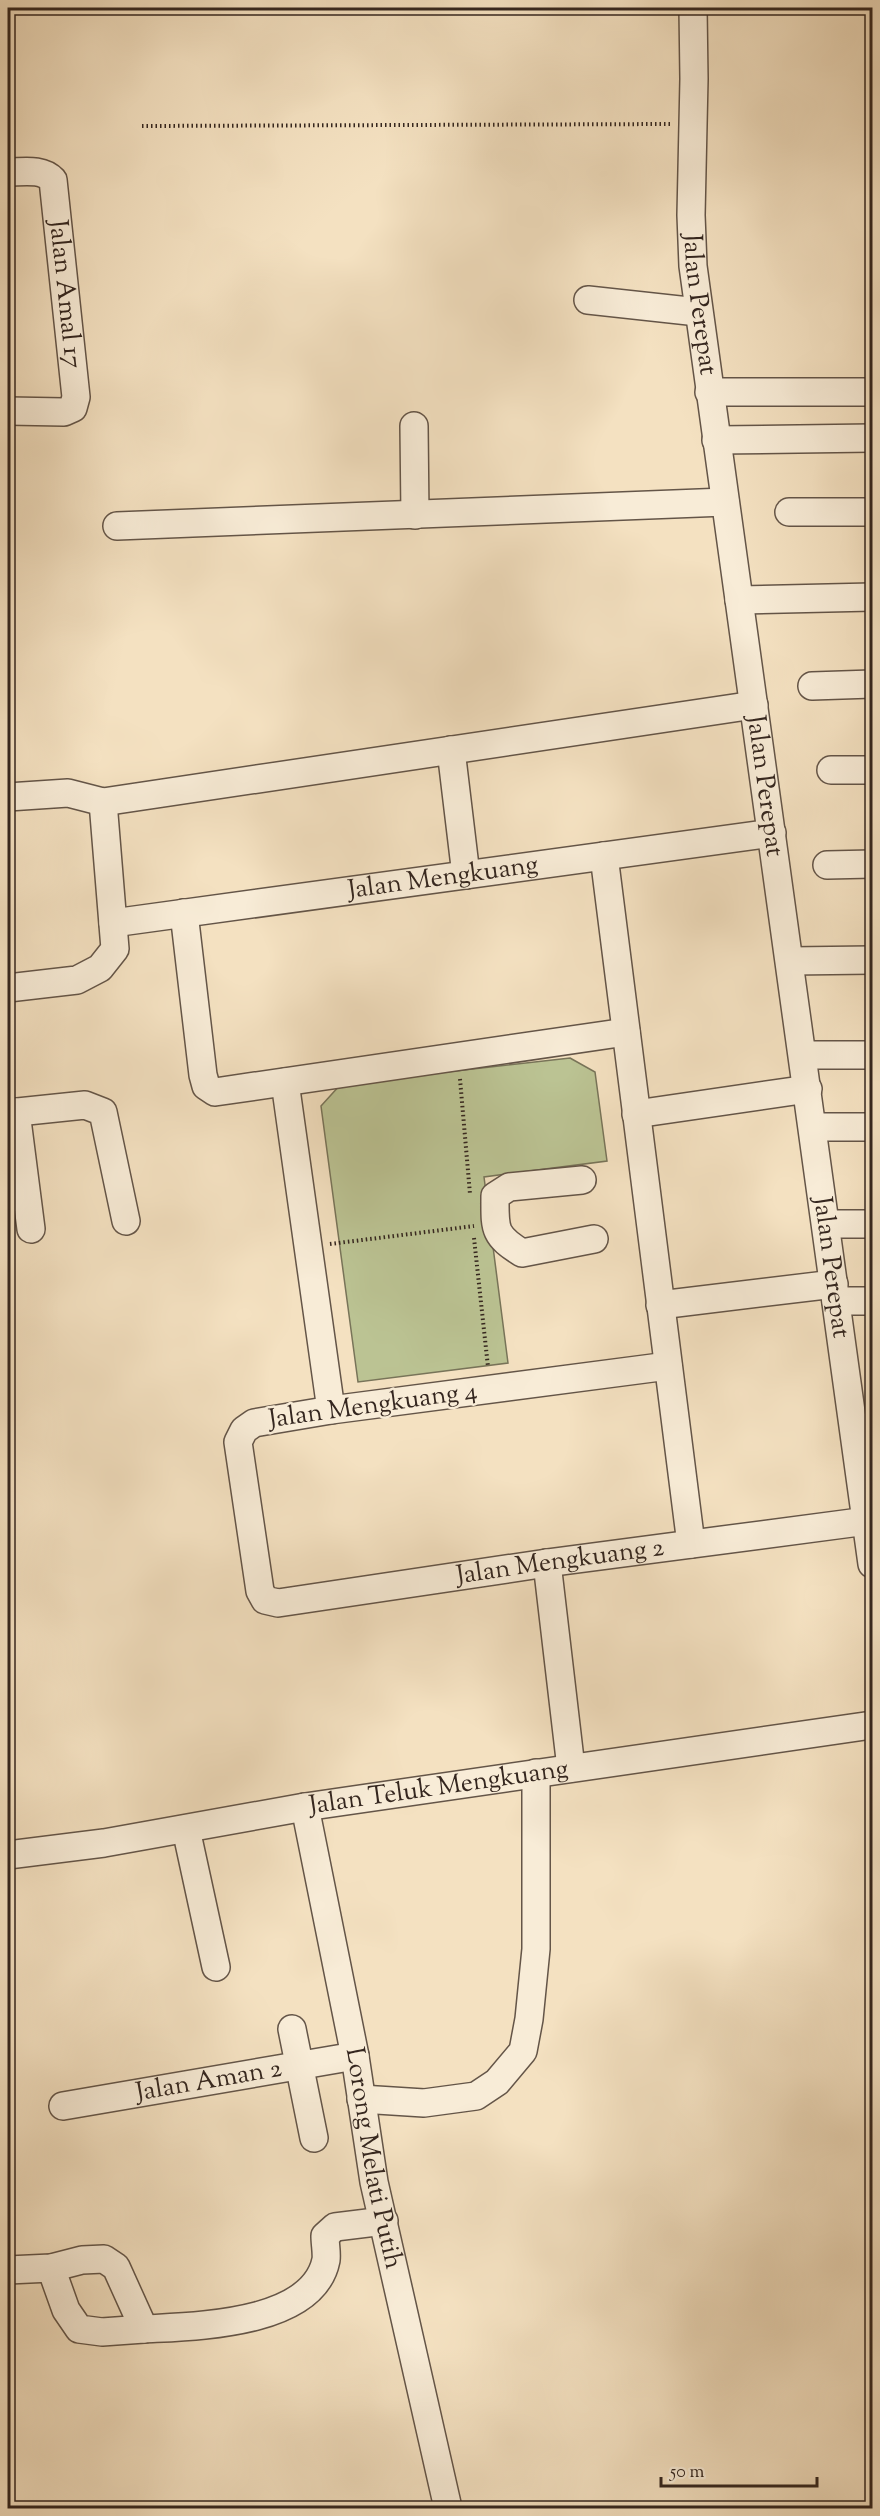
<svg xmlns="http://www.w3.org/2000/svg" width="880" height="2516" font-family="'Sorts Mill Goudy',serif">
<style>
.green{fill:#bbc393;stroke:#787459;stroke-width:1.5}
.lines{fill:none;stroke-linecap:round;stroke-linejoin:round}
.minor-casing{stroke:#645548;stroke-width:30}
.path{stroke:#34261f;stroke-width:4;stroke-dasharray:1.5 3;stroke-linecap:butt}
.minor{stroke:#f8ecd7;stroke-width:27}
.labels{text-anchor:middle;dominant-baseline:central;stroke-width:5;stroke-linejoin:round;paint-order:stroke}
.street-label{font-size:26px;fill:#34261f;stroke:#f8ecd7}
</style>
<rect width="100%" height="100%" fill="#f4e1c1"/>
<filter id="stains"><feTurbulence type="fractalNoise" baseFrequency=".00333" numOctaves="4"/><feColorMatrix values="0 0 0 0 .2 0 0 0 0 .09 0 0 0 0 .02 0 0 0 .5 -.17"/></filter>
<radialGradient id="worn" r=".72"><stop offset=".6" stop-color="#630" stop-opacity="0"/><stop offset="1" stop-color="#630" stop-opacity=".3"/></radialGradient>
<!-- green -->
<path class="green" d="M570 1058 595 1072 607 1161 484 1177 508 1363 358 1382 321 1106 341 1084Z"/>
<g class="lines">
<!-- minor casing -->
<g class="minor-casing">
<g id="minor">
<path id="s1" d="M693 8 694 79 691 215 693 266 872 1564"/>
<path id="s2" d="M8 172C23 172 42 168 53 180L76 397 73 408 64 412 8 411"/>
<path d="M588 300 698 312"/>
<path d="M709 392H872"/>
<path d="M414 426 415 515"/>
<path d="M716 440 872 438"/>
<path d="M789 512H872"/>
<path d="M117 526 725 502"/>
<path d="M739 600 872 597"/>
<path d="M812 686 872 684"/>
<path d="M451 750 466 875"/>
<path d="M831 770H872"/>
<path d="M8 797 68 793 103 802 754 705"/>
<path d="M604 856 691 1544"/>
<path d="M827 865 872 864"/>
<path d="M184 913 203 1075 206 1086 215 1092 626 1032"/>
<path id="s3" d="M113 923 772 833"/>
<path d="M790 961 872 960"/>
<path d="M8 988 77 980 100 968 115 949 103 802"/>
<path d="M803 1055H872"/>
<path d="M285 1082 331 1410"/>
<path d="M16 1112 31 1229"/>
<path d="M8 1113 85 1105 103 1112 126 1221"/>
<path d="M636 1114 808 1089"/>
<path d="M813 1127H872"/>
<path d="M582 1180 509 1187 495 1196C495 1229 493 1235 522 1253L594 1239"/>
<path d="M826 1224H872"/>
<path d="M836 1301H872"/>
<path d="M660 1305 834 1284"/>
<path id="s4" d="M668 1366 331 1410 254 1423 244 1430 238 1442 260 1591 265 1600 278 1603 547 1563 867 1521"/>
<path d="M547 1563 571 1768"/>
<path id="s5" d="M305 1807 355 2056 374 2182 448 2508"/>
<path d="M186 1829 216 1967"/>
<path id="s6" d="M8 1855 104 1843 305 1807 872 1725"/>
<path d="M292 2029 314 2138"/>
<path d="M361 2099 424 2103 476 2096 497 2082 523 2051 529 2019 536 1949V1773"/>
<path id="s7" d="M63 2106 355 2056"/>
<path d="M51 2268 66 2310 79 2329 102 2332 144 2329"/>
<path d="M8 2270 51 2268 82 2260 104 2259 116 2267 144 2329C196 2326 313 2325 326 2260 327 2253 325 2244 325 2236L335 2227 384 2221"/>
</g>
</g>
<!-- path -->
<path class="path" d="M142 126 670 124
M460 1079 470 1194
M474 1238 488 1367
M330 1244 474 1226"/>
<!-- minor -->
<use href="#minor" class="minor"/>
</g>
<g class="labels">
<!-- street labels -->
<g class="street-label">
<text stroke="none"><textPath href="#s2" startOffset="162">Jalan Amal 17</textPath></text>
<text stroke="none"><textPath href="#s1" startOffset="297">Jalan Perepat</textPath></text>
<text stroke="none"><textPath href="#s1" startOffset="783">Jalan Perepat</textPath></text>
<text stroke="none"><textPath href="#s3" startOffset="333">Jalan Mengkuang</textPath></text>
<text stroke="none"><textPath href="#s1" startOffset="1269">Jalan Perepat</textPath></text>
<text transform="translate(373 1406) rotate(-8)">Jalan Mengkuang 4</text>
<text stroke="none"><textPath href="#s4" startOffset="903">Jalan Mengkuang 2</textPath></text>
<text stroke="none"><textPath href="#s6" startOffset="436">Jalan Teluk Mengkuang</textPath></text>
<text stroke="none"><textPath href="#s7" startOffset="148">Jalan Aman 2</textPath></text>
<text stroke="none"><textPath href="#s5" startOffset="358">Lorong Melati Putih</textPath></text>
</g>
</g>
<!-- margin -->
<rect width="880" height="2516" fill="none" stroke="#f4e1c1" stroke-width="30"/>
<rect x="9" y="9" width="862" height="2498" fill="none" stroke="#34261f" stroke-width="3"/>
<rect x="15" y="15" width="850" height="2486" fill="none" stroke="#34261f" stroke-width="1.5"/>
<!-- scale -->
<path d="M661 2477v9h156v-9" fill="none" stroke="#34261f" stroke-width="3"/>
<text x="670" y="2477" font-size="18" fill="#34261f" stroke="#f8ecd7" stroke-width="4.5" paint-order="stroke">50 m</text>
<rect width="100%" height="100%" filter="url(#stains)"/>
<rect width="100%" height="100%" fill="url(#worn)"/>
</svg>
